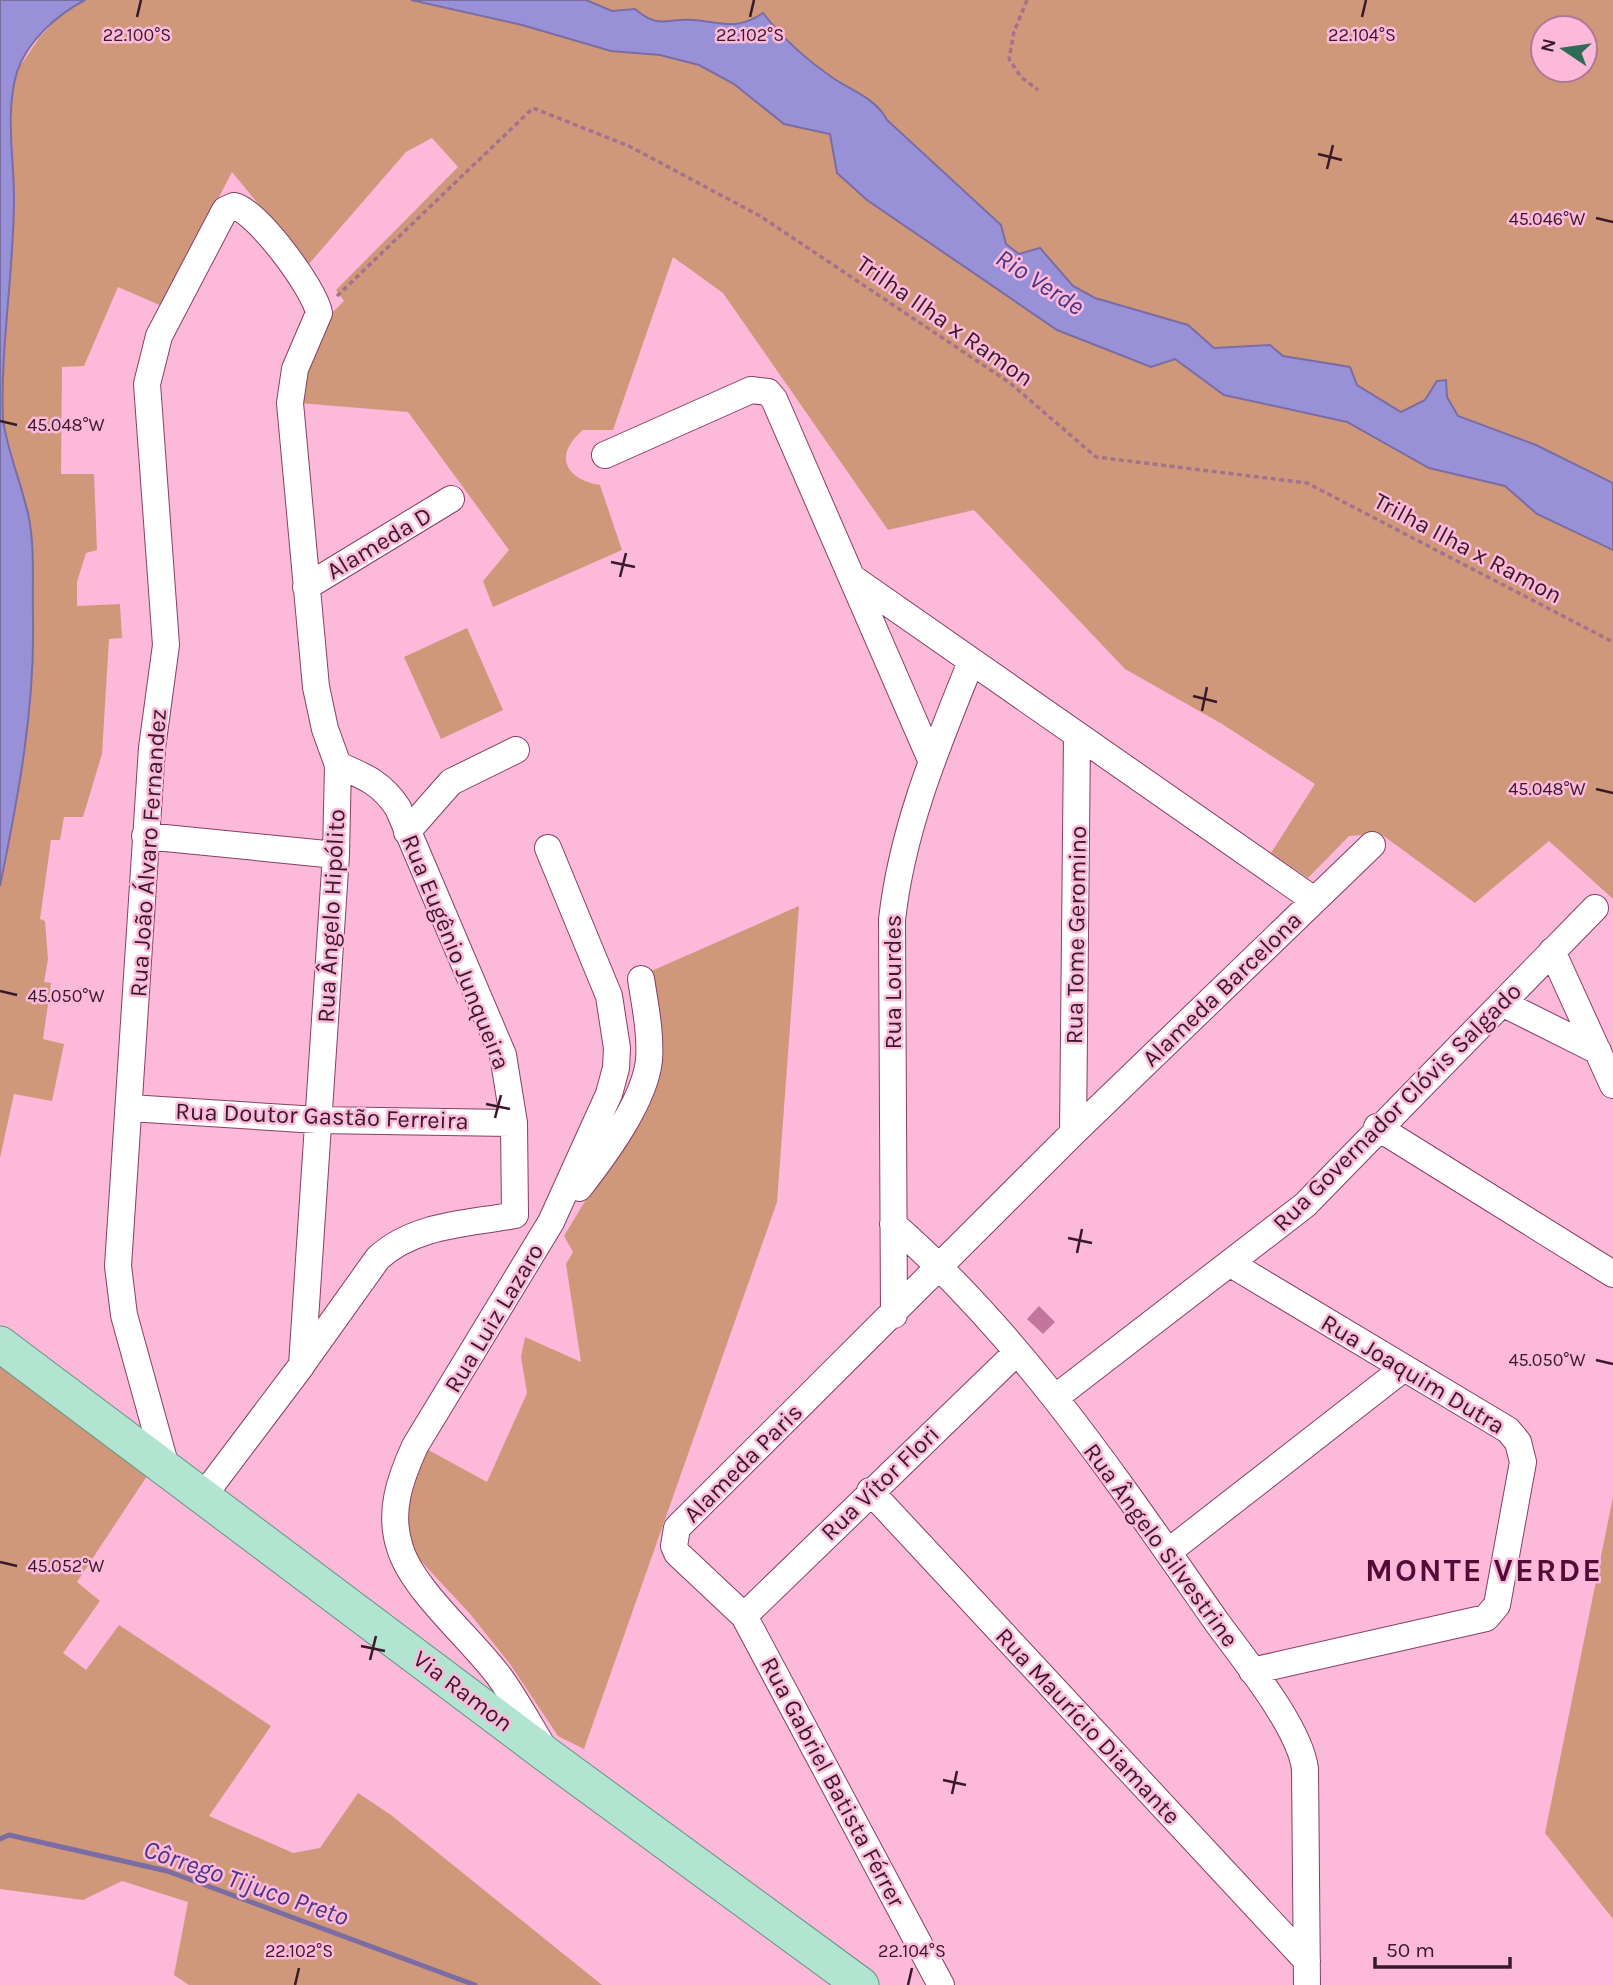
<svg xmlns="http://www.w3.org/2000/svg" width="1613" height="1985" font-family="Karla,sans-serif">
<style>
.green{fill:#d0987b;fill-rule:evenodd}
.water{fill:#9891d7;stroke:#7b6da3;stroke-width:2}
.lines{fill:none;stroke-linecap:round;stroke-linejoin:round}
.stream{stroke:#7b6da3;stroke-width:5}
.building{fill:#c2759d}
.minor-casing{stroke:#863f66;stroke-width:28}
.major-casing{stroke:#669283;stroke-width:37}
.path{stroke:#a5728c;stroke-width:3.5;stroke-dasharray:5 3.5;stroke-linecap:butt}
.minor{stroke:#fff;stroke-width:26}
.major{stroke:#b2e5d1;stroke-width:35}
.ticks{fill:none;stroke:#38192a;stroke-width:2.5}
.labels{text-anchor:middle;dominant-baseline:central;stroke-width:5;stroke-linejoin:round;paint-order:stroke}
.street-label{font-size:24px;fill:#38192a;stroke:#fcb9da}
.water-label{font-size:26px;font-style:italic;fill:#463588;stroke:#fcb9da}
.district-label{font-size:32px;font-weight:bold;letter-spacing:2px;fill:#510d37;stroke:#fcb9da}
.ticks-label{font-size:18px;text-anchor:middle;fill:#38192a;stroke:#fcb9da;stroke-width:5;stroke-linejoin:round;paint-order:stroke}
</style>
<rect width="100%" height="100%" fill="#fcb9da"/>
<!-- green -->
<path class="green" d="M85 0H411L522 25 611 51 660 55 699 65 734 84 784 124 830 134 837 173 867 200 1057 330 1175 359 1224 395 1347 422 1429 468 1505 486 1537 514 1613 550V899L1549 841 1475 903 1381 834 1349 836 1308 878 1271 853 1315 784 1222 724 1125 669 974 510 888 530 723 293 673 257 613 430H583C553 455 565 479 600 485L622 550 493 607 483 581 509 550 408 412 299 403 297 388 324 321 344 301 336 290 458 167 432 138 406 152 308 265 232 172 162 306 118 287 84 366 62 367 61 474H94L97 550 86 553 77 582V606L120 604 122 638 109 639 102 754 83 817H64L60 840H51L40 919 45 921 48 959 44 982 51 983 43 1039 64 1044 52 1101 14 1094 0 1158V886L17 802 30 709 33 622 30 520 3 421 0 353 9 289 14 199 11 99 18 69 39 38 63 12Z
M586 0H1613V483L1536 445 1458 416 1437 381 1425 400 1401 412 1357 385 1349 367 1283 356 1270 345 1214 348 1188 325 1095 298 1073 285 1040 248 1019 254 1006 245 1001 225 887 120C877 100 855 92 836 80 809 61 783 39 763 13L749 23 731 25 689 20 667 24 649 20 635 9 613 11ZM1543 28H1585V70H1543Z
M467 628 503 710 441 739 404 657Z
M799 906 777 1202 584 1749 558 1736 510 1664 471 1615 420 1560 406 1533 409 1477 423 1447 487 1482 527 1393 521 1357 525 1337 581 1362 566 1264 573 1252 564 1236 646 1100 649 972Z
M0 1363 149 1473 77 1582 100 1601 63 1653 86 1670 119 1625 271 1726 209 1816 293 1853 320 1848 358 1793 391 1815 602 1985H189L174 1975 188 1902 122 1881 83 1900 0 1889Z
M1613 1497V1919L1545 1833Z"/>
<!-- water -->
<path class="water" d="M0 0H85C58 14 27 41 17 72 5 112 14 157 14 198 14 272 0 348 3 420 8 453 22 485 29 518 35 549 32 586 33 618 35 709 18 798 0 886Z
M411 0H586L612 11 635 9C660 30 665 18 693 20 722 22 737 31 763 13 783 39 808 61 836 80 855 92 877 100 887 120L1001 225 1006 244 1019 254 1040 248 1073 286 1095 298 1188 325 1214 348 1270 345 1283 356 1350 367 1357 385 1401 412 1425 400 1437 381 1446 380 1447 397 1458 416 1536 445 1613 483V550L1537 514 1505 486 1429 468 1347 422 1224 395 1175 359 1151 367 1057 330 867 200 837 173 830 134 784 124 734 84 699 65 660 55 611 51 522 25Z"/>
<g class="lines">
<!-- stream -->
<path class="stream" d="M0 1839 9 1835 167 1871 475 1985"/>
</g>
<!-- building -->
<path class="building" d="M1039 1306 1055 1322 1043 1334 1027 1319Z"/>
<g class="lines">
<!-- minor casing -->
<g class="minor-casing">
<path id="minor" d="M605 455 751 390 768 392 774 399 931 760
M854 579 1314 900
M306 587 451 499
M338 765C364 776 382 783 398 808L503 1055 514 1123 515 1215
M407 832 451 782 516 750
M145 836 336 855
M1552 951 1613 1085
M1502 1003 1598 1051
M130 1108 317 1120 514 1123
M1377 1127 1613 1274
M1073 1133 1077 737
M579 1188C604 1156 645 1101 649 1060 651 1033 645 1005 641 979
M893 1224C1022 1337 1118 1481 1216 1621 1242 1657 1300 1727 1305 1769L1307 1985
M1231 1264 1508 1430 1518 1442 1523 1462 1497 1605 1486 1618 1252 1671
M894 1315 892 920C902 829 937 746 971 662
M303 1363 378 1258C415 1224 468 1224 515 1215
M1056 1397 1305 1205 1595 908
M166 1467 124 1315 118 1266 152 748 166 645 147 384 159 336 225 210 234 206C257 211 315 289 319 313L295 369 290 403 316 687 325 729 338 765 336 855 302 1365 204 1495
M870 1491 1307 1961
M1168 1552 1404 1368
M744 1616 1017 1352
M543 1747C529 1724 516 1700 501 1679 474 1641 413 1591 400 1548 388 1512 400 1479 415 1446L551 1222 609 1094 616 1068 617 1048 609 996 548 848
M941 1985 744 1616 677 1553 674 1546 677 1528 1073 1133 1372 845"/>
</g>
<!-- major casing -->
<g class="major-casing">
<path id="major" d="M0 1344 547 1755 861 1985"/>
</g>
<!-- path -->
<path class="path" d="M1027 0 1014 32 1009 59 1021 77 1038 90
M337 296 533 108 629 146 760 216 1010 383 1096 457 1307 483 1613 642"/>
<!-- minor -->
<use href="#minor" class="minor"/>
<!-- major -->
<use href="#major" class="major"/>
</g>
<!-- ticks -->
<path class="ticks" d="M137 17 141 0M750 17 754 0M1362 17 1366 0M1318 154 1342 160M1327 169 1333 145M1596 218 1613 222M0 421 17 425M611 562 635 567M620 577 626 553M1193 696 1217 702M1202 711 1207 687M1596 789 1613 793M0 991 17 995M486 1104 510 1109M495 1118 501 1095M1068 1238 1092 1243M1077 1253 1082 1229M1596 1360 1613 1364M0 1562 17 1566M361 1646 385 1651M370 1660 376 1636M943 1780 966 1785M952 1794 957 1771M295 1985 299 1968M908 1985 912 1968"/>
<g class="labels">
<!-- street labels -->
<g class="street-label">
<text transform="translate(945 321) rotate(35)">Trilha Ilha x Ramon</text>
<text transform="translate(379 543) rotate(-31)">Alameda D</text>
<text transform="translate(1468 548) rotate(28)">Trilha Ilha x Ramon</text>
<text transform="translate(148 853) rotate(-86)">Rua João Álvaro Fernandez</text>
<text transform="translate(331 916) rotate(-87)">Rua Ângelo Hipólito</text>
<text transform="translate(1076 935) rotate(-89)">Rua Tome Geromino</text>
<text transform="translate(456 952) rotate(68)">Rua Eugênio Junqueira</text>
<text transform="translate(893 982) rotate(-90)">Rua Lourdes</text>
<text transform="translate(1222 989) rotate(-44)">Alameda Barcelona</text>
<text transform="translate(1397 1107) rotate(-45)">Rua Governador Clóvis Salgado</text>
<text transform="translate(322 1116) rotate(2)">Rua Doutor Gastão Ferreira</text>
<text transform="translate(494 1318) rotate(-59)">Rua Luiz Lazaro</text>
<text transform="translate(1413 1374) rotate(31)">Rua Joaquim Dutra</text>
<text transform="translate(743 1463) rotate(-45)">Alameda Paris</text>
<text transform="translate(880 1483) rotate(-44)">Rua Vítor Flori</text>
<text transform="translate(1161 1545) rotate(54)">Rua Ângelo Silvestrine</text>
<text transform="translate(463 1691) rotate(37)">Via Ramon</text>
<text transform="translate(1088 1726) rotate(47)">Rua Maurício Diamante</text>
<text transform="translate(833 1782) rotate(62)">Rua Gabriel Batista Férrer</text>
</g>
<!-- water labels -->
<g class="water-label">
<text transform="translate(1040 282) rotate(33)">Rio Verde</text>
<text transform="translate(246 1883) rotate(19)">Côrrego Tijuco Preto</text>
</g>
<!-- district labels -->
<g class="district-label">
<text x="1484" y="1570">MONTE VERDE</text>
</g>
</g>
<g class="ticks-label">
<text x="137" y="41">22.100°S</text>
<text x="750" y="41">22.102°S</text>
<text x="1362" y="41">22.104°S</text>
<text x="1547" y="225">45.046°W</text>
<text x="66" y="431">45.048°W</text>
<text x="1547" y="795">45.048°W</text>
<text x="66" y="1002">45.050°W</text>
<text x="1547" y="1366">45.050°W</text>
<text x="66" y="1572">45.052°W</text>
<text x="299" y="1957">22.102°S</text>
<text x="912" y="1957">22.104°S</text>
</g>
<!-- north arrow -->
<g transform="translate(1564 49) rotate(283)"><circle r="33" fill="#fcb9da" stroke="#ae7994" stroke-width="2"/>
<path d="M0-5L12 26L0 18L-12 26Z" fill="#2f6c57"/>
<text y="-10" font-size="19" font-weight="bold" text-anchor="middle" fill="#38192a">N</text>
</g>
<!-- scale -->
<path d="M1375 1957v10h135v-10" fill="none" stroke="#38192a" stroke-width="3.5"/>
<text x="1386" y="1957" font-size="21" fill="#38192a" stroke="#fcb9da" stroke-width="5" paint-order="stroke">50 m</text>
</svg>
